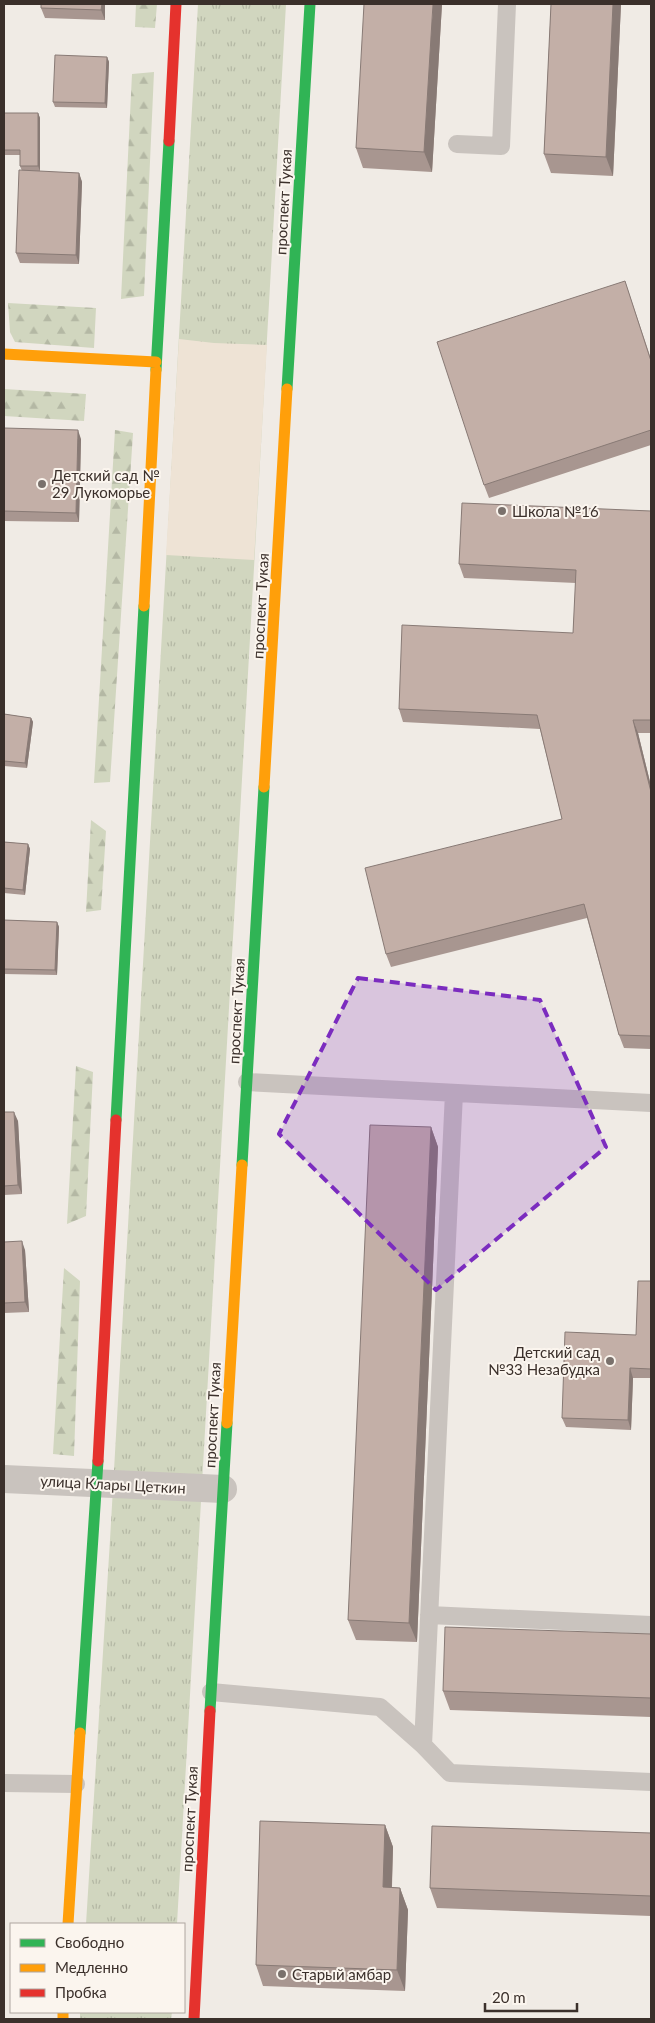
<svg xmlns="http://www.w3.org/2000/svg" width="655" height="2023" font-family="Lato,sans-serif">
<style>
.forest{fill:url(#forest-firs)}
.park{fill:url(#park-tufts)}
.plaza{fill:#eee3d5}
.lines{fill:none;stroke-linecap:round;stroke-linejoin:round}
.lane{stroke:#c9c3be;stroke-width:18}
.street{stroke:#c9c3be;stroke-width:28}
.fast{stroke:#30b455;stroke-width:11}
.slow{stroke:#ff9f0a;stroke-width:11}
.jam{stroke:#e5322d;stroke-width:11}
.wall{fill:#a89690}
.shaded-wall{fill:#887a75}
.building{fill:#c3afa7;stroke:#887a75}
.marked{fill:#7b2cbf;fill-opacity:0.2;stroke:#7b2cbf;stroke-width:4;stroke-dasharray:10 6;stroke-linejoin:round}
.poi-dot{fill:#7a716c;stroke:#fbf5ee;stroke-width:2}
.labels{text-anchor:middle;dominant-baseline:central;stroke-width:4;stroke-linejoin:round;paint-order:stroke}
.street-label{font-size:15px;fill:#3b302b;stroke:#fbf5ee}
.poi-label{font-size:15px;fill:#3b302b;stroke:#fbf5ee;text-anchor:start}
</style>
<defs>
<pattern id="forest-firs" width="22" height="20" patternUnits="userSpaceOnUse" patternTransform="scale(1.25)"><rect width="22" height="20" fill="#d1d6bf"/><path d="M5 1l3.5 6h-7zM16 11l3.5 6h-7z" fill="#b4b8a4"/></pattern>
<pattern id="park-tufts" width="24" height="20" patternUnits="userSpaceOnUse" patternTransform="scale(1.25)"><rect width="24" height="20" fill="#d1d6bf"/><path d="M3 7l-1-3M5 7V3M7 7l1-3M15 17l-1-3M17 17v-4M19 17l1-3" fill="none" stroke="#b4b8a4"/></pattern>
</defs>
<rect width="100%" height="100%" fill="#f0ebe5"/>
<!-- forest -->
<path class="forest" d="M136 4H157L155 28 135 27Z
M154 72 144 296 121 299 132 74Z
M8 303 96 308 94 348 15 342 10 332Z
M4 389 86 394 84 421 4 416Z
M115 430 133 433 110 782 94 783Z
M91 820 106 831 101 910 86 912Z
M76 1066 93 1072 86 1216 67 1224Z
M64 1268 80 1281 74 1456 53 1454Z"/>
<!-- park -->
<path class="park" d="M198 4H286L177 1924H86L110 1540Z
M80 2012H172L171 2019H80Z"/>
<!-- plaza -->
<path class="plaza" d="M179 339 214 343 267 345 254 560 166 555Z"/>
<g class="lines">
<!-- lane -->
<path class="lane" d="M457 144 501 146 507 4
M247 1082 651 1103
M429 1615 651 1625
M211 1692 380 1707 423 1745 450 1773 651 1782
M423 1745 454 1093
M4 1783 76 1784"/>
<!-- street -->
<path class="street" d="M4 1479 223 1489"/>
<!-- fast -->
<path class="fast" d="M156 370 169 141
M287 389 310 4
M116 1120 144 606
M242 1165 264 787
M210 1711 227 1423
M80 1733 98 1461"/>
<!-- slow -->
<path class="slow" d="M4 354 156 362
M144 606 156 370
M264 787 287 389
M227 1423 242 1165
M68 1924 80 1733
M63 2012V2019"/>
<!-- jam -->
<path class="jam" d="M169 141 176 4
M98 1461 116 1120
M194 2019 210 1711"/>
</g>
<!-- wall -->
<path class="wall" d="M105 4V20L45 18 41 8Z
M442 4 432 172 363 168 356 148Z
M551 4H621L613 176 551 173 544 154Z
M107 57 109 62 107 108 55 107 53 102Z
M4 113H38L40 118V171H25L79 173 82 182 79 264 20 263 16 253 22 171 20 166V155H4Z
M625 281 651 359V445L489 498 484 485Z
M4 438 81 439 79 522 4 521Z
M651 511V733H638L651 786V1049L624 1048 619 1035 587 918 391 967 386 954 562 819 540 729 403 722 399 709 573 633 576 583 464 578 459 564Z
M4 714 31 718 33 722 27 768 4 766Z
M4 842 28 844 30 849 25 895 4 893Z
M4 920 57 922 59 927 57 975 4 974Z
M4 1112 18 1121 22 1194 4 1195Z
M431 1127 438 1147 417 1642 356 1640 348 1620Z
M4 1242 25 1250 29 1312 4 1313Z
M651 1281V1378H633L631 1430 566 1427 562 1418 636 1335Z
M651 1634V1717L450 1710 443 1691Z
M385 1825 393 1847 392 1887 400 1888 408 1910 405 1991 263 1986 256 1965Z
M651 1833V1916L437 1908 430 1888Z"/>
<!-- shaded-wall -->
<path class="shaded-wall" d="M102 4H105V20L101 10Z
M433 4H442L432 172 424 152Z
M613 4H621L613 176 606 157Z
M107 57 109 62 107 108 105 103Z
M38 113 40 118V171L38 166Z
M79 173 82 182 79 264 76 255Z
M78 430 81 439 79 522 76 513Z
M31 718 33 722 27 768 25 763Z
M633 720 638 733 651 786V792Z
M28 844 30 849 25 895 23 890Z
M57 922 59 927 57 975 55 970Z
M14 1112 18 1121 22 1194 18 1185Z
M431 1127 438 1147 417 1642 409 1623Z
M22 1241 25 1250 29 1312 25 1302Z
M630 1368 633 1378 631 1430 628 1420Z
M385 1825 393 1847 391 1909 383 1887Z
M400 1888 408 1910 405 1991 397 1970Z"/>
<!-- building -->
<path class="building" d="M41 4H102L101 10 41 8Z
M364 4H433L424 152 356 148Z
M551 4H613L606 157 544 154Z
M55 55 107 57 105 103 53 102Z
M4 113H38V166H20V150H4Z
M19 170 79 173 76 255 16 253Z
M625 281 651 361V430L484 485 437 342Z
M4 428 78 430 76 513 4 511Z
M462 503 651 511V720H633L651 792V1036L619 1035 584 904 386 954 365 868 562 819 537 715 399 709 402 625 573 633 576 570 459 564Z
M4 714 31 718 25 763 4 761Z
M4 842 28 844 23 890 4 888Z
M4 920 57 922 55 970 4 969Z
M4 1112H14L18 1185 4 1186Z
M370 1125 431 1127 409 1623 348 1620Z
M22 1241 25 1302 4 1303V1242Z
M638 1281H651V1369L630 1368 628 1420 562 1418 565 1332 636 1335Z
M445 1627 651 1634V1698L443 1691Z
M260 1821 385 1825 383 1887 400 1888 397 1970 256 1965Z
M432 1826 651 1833V1896L430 1888Z"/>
<!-- marked area -->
<path class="marked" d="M358 978 540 1000 606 1147 436 1290 279 1134Z"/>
<!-- markers -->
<g class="poi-dot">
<circle cx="42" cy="484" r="5"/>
<circle cx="502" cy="511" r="5"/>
<circle cx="610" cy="1361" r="5"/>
<circle cx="282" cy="1974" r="5"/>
</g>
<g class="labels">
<!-- street labels -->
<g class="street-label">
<text transform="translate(283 202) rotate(-87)">проспект Тукая</text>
<text transform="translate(260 606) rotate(-87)">проспект Тукая</text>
<text transform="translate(236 1011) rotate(-87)">проспект Тукая</text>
<text transform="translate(212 1415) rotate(-87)">проспект Тукая</text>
<text transform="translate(113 1484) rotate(3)">улица Клары Цеткин</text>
<text transform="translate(189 1819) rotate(-87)">проспект Тукая</text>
</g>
<!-- poi labels -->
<g class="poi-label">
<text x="52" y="475">Детский сад №<tspan x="52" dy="17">29 Лукоморье</tspan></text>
<text x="512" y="511">Школа №16</text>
<text x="600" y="1352" text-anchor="end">Детский сад<tspan x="600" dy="17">№33 Незабудка</tspan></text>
<text x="292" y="1974">Старый амбар</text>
</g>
</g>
<!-- border -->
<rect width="655" height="2023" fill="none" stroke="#3b302b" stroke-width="10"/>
<!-- legend -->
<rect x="10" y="1923" width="175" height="90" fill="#fbf5ee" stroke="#aea6a0"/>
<rect x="20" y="1939" width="25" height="8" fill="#30b455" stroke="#aea6a0"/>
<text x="55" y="1948" font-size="15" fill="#3b302b">Свободно</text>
<rect x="20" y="1964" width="25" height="8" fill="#ff9f0a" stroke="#aea6a0"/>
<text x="55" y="1973" font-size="15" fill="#3b302b">Медленно</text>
<rect x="20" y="1989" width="25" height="8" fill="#e5322d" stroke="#aea6a0"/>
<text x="55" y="1998" font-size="15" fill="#3b302b">Пробка</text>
<!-- scale -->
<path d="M485 2003v8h92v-8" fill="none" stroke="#3b302b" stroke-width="2.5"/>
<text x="492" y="2003" font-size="15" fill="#3b302b" stroke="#fbf5ee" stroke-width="4" paint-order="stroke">20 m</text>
</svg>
